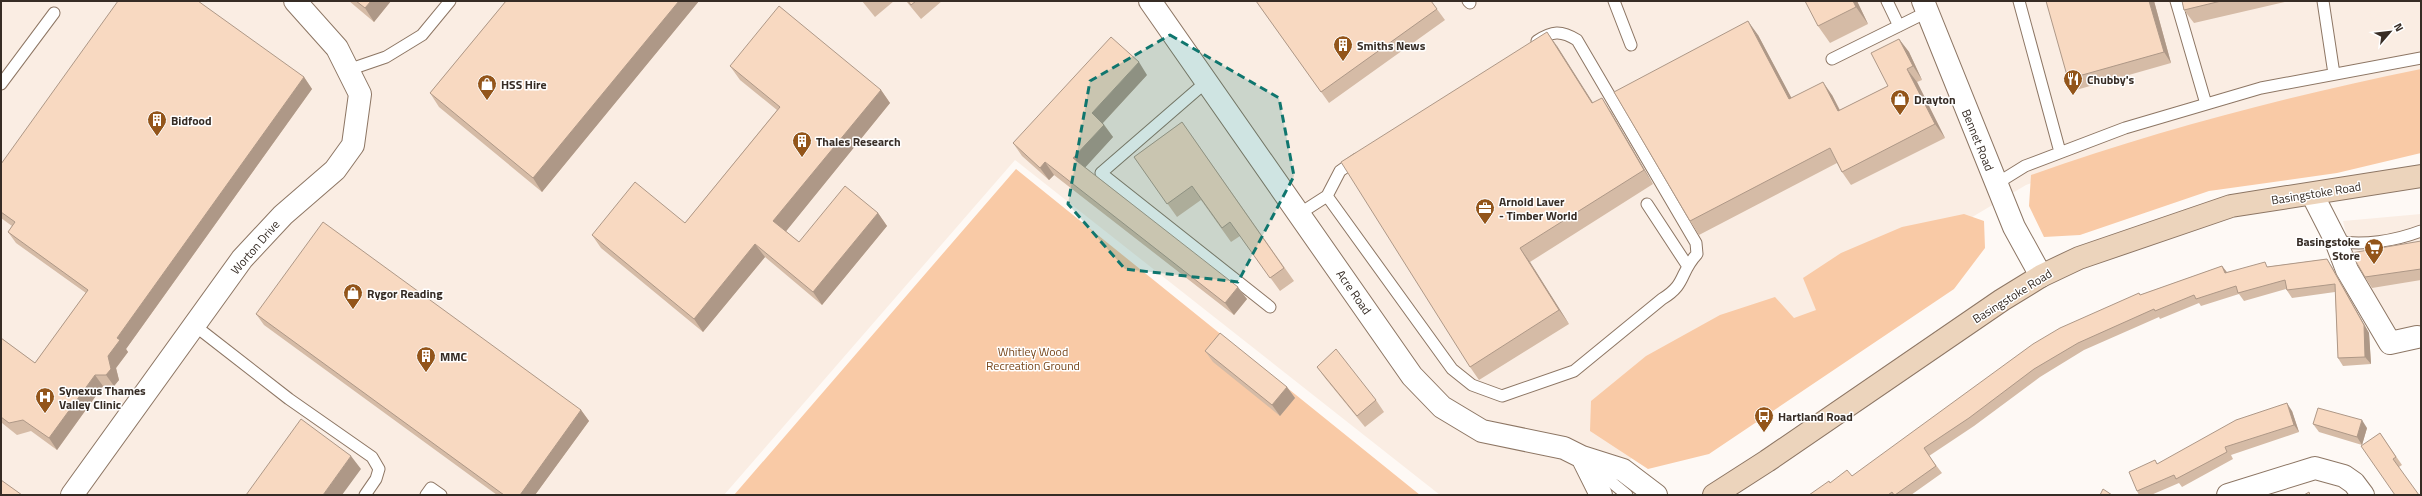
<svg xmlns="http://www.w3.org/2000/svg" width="2422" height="496" font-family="'Titillium Web',sans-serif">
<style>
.built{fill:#faede3}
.green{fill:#f9caa6}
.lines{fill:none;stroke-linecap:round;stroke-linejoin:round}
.service-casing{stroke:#8d7664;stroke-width:13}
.minor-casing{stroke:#8d7664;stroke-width:24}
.tertiary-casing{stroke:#8d7664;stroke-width:24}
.secondary-casing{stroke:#8d7664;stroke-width:24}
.service{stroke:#fff;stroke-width:11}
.minor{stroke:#fff;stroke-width:22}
.tertiary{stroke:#fff;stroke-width:22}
.secondary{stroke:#ecd4bc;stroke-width:22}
.wall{fill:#d5bba6}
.shaded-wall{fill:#ae9887}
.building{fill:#f8d9c1;stroke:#ae9887}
.marked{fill:#0f766e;fill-opacity:0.2;stroke:#0f766e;stroke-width:3;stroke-dasharray:8 5;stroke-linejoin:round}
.labels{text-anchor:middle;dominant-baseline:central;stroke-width:3;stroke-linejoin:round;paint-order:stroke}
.poi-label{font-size:12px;font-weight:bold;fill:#362c25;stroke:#fff;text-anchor:start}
.street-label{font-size:12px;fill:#362c25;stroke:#fff}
.park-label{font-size:12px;fill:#78471b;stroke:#fff}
</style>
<rect width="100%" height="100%" fill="#fef9f5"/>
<!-- built -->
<path class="built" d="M1 1H2421V75L2171 132 2026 185 1816 310 1586 495H1440L1015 160 724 495H1Z
M2421 214V326L2393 332 2354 267 2343 221Z"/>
<!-- green -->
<path class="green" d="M2421 69V153L2337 173 2209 191 2080 235 2044 237 2029 206 2031 175C2158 130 2289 96 2421 69Z
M1016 169 1420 495H734Z
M1964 214 1984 221 1985 248 1954 289 1709 454 1648 469 1590 431 1591 401 1646 356 1720 315 1775 297 1794 318 1816 310 1803 278 1841 253 1902 227Z"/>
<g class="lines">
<!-- service casing -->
<g class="service-casing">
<path id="service" d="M1468 1 1470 3
M1614 1 1631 45
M1887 1 1899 26
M2019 1 2060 152
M2176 1 2206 104
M2323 1 2334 74
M1832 59 1927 12
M348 70 386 57 422 35 450 1
M1206 82 1101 173 1270 307
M1 84 54 13
M1996 184 2025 166 2125 128 2261 88 2421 58
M1327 196 1452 369 1472 385 1502 396 1574 371 1662 299C1687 284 1679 273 1697 254L1696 243 1577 40C1561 30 1552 31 1537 41
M1647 204 1687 265
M1299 214 1327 196 1340 171 1357 159
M2336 241C2363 246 2395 241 2421 231
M194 325 289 399 372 457 379 469 376 479 365 495
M1593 467 1627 495
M426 495 431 488 441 495"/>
</g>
<!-- minor casing -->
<g class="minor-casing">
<path id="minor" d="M1923 1 2014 227 2041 276
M2312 194 2336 241 2347 270 2390 343 2417 337
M72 495 242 259 283 215 335 170 353 145 360 94 337 48 295 1
M2228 495 2315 468 2344 476 2354 483 2363 495"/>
</g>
<!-- tertiary casing -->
<g class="tertiary-casing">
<path id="tertiary" d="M1150 1 1412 376 1442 407 1482 431 1564 448 1582 457 1623 470 1656 495
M1582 457 1601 495"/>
</g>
<!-- secondary casing -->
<g class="secondary-casing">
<path id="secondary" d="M1714 495 1767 461 2002 300 2041 276 2079 258 2231 206 2421 176"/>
</g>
<!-- service -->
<use href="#service" class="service"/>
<!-- minor -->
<use href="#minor" class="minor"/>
<!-- tertiary -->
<use href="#tertiary" class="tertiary"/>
<!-- secondary -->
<use href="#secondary" class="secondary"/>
</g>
<!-- wall -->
<path class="wall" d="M349 1H391L374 22Z
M506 1H699L542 192 439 107 430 93Z
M862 1H894L875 17Z
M906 1H942L921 19Z
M1256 1H1431L1445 20 1329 103Z
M1857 1 1868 24 1830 43 1818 26Z
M2154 1 2171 63 2076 90 2068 79Z
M2182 1H2289L2194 23 2184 10Z
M1758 35 1791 98 1832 95 1840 110 1888 86 1899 39 1909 52 1922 80 1917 82 1945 138 1851 185 1842 172 1837 163 1699 235 1690 221Z
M1557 46 1593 103 1611 112 1653 184 1530 262 1569 324 1479 380 1470 367Z
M730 66 881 90 890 103 786 231 799 242 878 213 887 226 822 305 765 257 703 332 601 248 592 235 685 223 777 110 740 80Z
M1147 75 1103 123 1113 137 1085 167 1247 299 1234 315 1054 175 1049 180 1022 156 1013 143Z
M304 77 312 89 126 349 128 352 116 368 119 380 114 386H103L57 450 31 431 17 435 2 423 1 422V338L35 363 86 293 16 243 8 232 12 226 1 218V164Z
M1182 122 1294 281 1280 291 1240 236 1231 242 1201 200 1177 217 1134 157Z
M2421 241V280L2372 288 2365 277Z
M2327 259 2332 267 2369 333 2371 364 2343 366 2338 358 2335 292 2292 298 2286 289 2244 301 2239 294 2201 306 2199 303 2160 319 2159 317 2084 350 2040 377 1974 426 1929 456 1942 473 1911 495H1809L1830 483 1852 476 2139 293 2140 295 2222 266 2227 272Z
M256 314 581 410 589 421 535 495H497L264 325Z
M1205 351 1287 387 1295 398 1280 416 1213 362Z
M1317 367 1376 400 1384 412 1365 427 1325 378Z
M2292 411 2299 432 2231 455 2233 459 2182 487 2179 483 2151 495H2139L2137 491 2155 460 2157 464Z
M2313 424 2367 428 2362 445 2319 432Z
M2380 433 2402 465 2399 467 2395 495Z"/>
<!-- shaded-wall -->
<path class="shaded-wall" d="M371 1H391L374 22 365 8Z
M679 1H699L542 192 533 178Z
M1853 1H1857L1868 24 1856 7Z
M2149 1H2154L2171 63 2164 52Z
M1748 21 1758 35 1799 112 1789 99Z
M1547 32 1557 46 1602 117 1592 103Z
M1899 39 1909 52 1922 80 1913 66Z
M1139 62 1147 75 1100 126 1092 113Z
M1907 69 1917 82 1945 138 1935 124Z
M304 77 312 89 126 349 128 352 116 368 119 380 114 386 106 375 108 356 117 338Z
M1823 82 1832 95 1847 125 1838 111Z
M881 90 890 103 783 235 773 221Z
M1602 98 1611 112 1653 184 1644 170Z
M1104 125 1113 137 1082 171 1073 158Z
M1045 162 1054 175 1049 180 1040 168Z
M878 213 887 226 822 305 813 292Z
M755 244 765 257 703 332 694 319Z
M1520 248 1530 262 1569 324 1559 310Z
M2327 259 2332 267 2369 333 2371 364 2365 357Z
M2222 266 2228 274 2225 273Z
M1238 287 1247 299 1234 315 1225 303Z
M95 375 103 386 57 450 49 438Z
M1287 387 1295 398 1280 416 1272 405Z
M2287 403 2292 411 2299 432 2294 425Z
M581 410 589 421 535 495H520Z
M2362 420 2367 428 2362 445 2357 437Z
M351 456 361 469 342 495H323Z"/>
<!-- building -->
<path class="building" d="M118 1H198L304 77 117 338 120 340 108 356 111 369 106 375H95L49 438 23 420 9 423 1 417V338L35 363 88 290 8 232 15 222 1 212V164Z
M356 1H371L365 8Z
M506 1H679L533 178 430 93Z
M908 1H916L911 5Z
M1256 1H1431L1437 9 1321 92Z
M1805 1H1853L1856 7 1818 26Z
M2046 1H2149L2164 52 2068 79Z
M2182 1H2221L2184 10Z
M779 6 881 90 773 221 799 242 845 186 878 213 813 292 755 244 694 319 592 235 635 182 685 223 780 107 730 66Z
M1748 21 1789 99 1823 82 1838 111 1888 86 1871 53 1899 39 1913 66 1907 69 1935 124 1842 172 1830 148 1690 221 1614 92Z
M1547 32 1592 103 1602 98 1644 170 1520 248 1559 310 1470 367 1341 162Z
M1111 37 1139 62 1092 113 1104 125 1073 158 1238 287 1225 303 1045 162 1040 168 1013 143Z
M1182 122 1284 268 1270 278 1230 222 1222 228 1192 186 1167 204 1134 157Z
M323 222 581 410 520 495H504L256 314Z
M2421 241V269L2365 277 2351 253Z
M2327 259 2364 325 2365 357 2338 358 2335 284 2287 290 2285 280 2238 293 2236 286 2196 299 2194 295 2155 311 2154 309 2078 343 2034 369 1969 418 1924 448 1936 466 1895 495H1894L1892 492 1888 495H1809L1829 481 1830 483 1847 470 1852 476 2033 344 2060 328 2139 293 2140 295 2222 266 2225 273 2265 262 2267 267Z
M1220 333 1287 387 1272 405 1205 351Z
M1336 349 1376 400 1357 416 1317 367Z
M2287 403 2294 425 2225 447 2227 452 2176 479 2174 475 2137 491 2129 472 2155 460 2157 464 2236 420Z
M2318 408 2362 420 2357 437 2313 424Z
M301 419 351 456 323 495H246Z
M2380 433 2396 457 2393 459 2419 495H2395L2361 446Z
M1 480 22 495H1Z
M2103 489 2112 495H2100Z
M2309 492 2310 495H2304Z"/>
<!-- marked area -->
<path class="marked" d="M1170 35 1279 98 1294 176 1238 282 1125 269 1068 204 1090 81Z"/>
<!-- icons -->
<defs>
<g id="building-pin" transform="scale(1)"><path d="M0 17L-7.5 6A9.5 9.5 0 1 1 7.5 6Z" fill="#93551a" stroke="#fff"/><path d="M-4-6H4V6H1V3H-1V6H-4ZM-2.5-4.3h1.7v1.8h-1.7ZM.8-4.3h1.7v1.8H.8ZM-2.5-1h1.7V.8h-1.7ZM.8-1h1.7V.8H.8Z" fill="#fff"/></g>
<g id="restaurant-pin" transform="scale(1)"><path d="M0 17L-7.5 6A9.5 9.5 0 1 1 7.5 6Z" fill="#93551a" stroke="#fff"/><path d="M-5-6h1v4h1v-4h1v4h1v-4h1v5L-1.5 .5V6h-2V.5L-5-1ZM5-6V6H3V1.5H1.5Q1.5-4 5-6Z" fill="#fff"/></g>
<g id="shop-pin" transform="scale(1)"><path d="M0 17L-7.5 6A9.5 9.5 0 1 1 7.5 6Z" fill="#93551a" stroke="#fff"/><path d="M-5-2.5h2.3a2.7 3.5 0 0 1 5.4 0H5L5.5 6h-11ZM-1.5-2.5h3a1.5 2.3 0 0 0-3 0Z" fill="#fff"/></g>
<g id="office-pin" transform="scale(1)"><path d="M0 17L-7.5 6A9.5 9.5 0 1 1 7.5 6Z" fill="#93551a" stroke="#fff"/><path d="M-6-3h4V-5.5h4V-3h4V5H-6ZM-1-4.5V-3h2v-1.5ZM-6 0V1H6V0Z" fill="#fff"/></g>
<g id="supermarket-pin" transform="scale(1)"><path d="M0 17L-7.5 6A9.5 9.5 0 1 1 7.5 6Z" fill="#93551a" stroke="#fff"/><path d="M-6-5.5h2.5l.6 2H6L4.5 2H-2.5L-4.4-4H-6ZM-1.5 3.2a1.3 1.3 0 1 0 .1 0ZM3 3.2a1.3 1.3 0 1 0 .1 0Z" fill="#fff"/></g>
<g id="hospital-pin" transform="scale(1)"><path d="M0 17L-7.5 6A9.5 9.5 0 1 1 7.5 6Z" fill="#93551a" stroke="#fff"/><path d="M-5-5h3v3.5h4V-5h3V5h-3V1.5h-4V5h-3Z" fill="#fff"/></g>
<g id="bus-pin" transform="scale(1)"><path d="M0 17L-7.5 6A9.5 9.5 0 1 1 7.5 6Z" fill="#93551a" stroke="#fff"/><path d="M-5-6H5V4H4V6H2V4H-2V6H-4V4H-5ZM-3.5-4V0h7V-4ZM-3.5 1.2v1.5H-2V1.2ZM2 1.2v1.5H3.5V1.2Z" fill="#fff"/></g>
</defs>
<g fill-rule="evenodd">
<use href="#building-pin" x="1343" y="45"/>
<use href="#restaurant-pin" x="2073" y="79"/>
<use href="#shop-pin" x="487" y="84"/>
<use href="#shop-pin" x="1900" y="99"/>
<use href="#building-pin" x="157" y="120"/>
<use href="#building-pin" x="802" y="141"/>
<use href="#office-pin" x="1485" y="208"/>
<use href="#supermarket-pin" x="2374" y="248"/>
<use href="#shop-pin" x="353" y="293"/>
<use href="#building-pin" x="426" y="356"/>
<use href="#hospital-pin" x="45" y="397"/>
<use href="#bus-pin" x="1764" y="416"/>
</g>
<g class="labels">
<!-- poi labels -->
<g class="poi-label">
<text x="1357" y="45">Smiths News</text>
<text x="2087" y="79">Chubby's</text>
<text x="501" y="84">HSS Hire</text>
<text x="1914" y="99">Drayton</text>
<text x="171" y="120">Bidfood</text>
<text x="816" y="141">Thales Research</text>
<text x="1499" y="201">Arnold Laver<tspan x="1499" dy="14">- Timber World</tspan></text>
<text x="2360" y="241" text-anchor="end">Basingstoke<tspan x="2360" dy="14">Store</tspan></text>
<text x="367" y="293">Rygor Reading</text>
<text x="440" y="356">MMC</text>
<text x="59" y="390">Synexus Thames<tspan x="59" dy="14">Valley Clinic</tspan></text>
<text x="1778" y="416">Hartland Road</text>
</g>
<!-- street labels -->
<g class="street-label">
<text transform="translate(1978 140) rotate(68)">Bennet Road</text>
<text transform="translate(2316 193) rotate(-9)">Basingstoke Road</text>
<text transform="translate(255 247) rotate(-49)">Worton Drive</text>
<text transform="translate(1354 292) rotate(55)">Acre Road</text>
<text transform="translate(2012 296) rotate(-32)">Basingstoke Road</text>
</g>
<!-- park labels -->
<g class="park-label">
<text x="1033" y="351">Whitley Wood<tspan x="1033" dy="14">Recreation Ground</tspan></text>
</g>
</g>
<!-- border -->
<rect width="2422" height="496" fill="none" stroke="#362c25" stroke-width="4"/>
<!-- north arrow -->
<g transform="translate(2390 32) rotate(62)" stroke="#ffffff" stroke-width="3" paint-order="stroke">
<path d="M0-3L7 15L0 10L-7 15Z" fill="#362c25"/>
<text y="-6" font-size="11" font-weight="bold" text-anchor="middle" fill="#362c25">N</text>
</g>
</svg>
